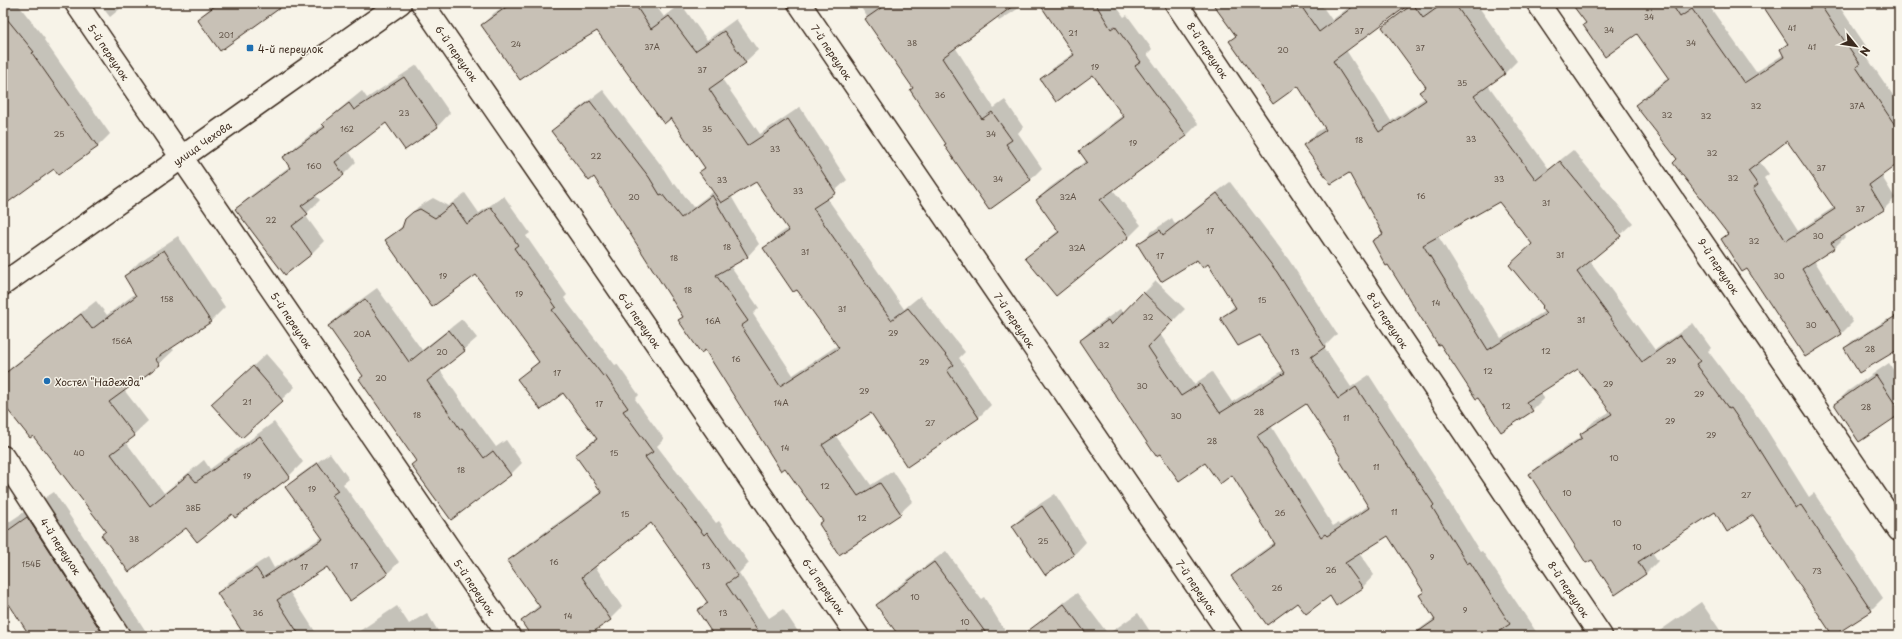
<svg xmlns="http://www.w3.org/2000/svg" width="1902" height="639" font-family="'Playpen Sans',sans-serif">
<style>
.shadow{fill:#0003;fill-rule:evenodd}
.building{fill:#c8c1b6;stroke:#3b2a1e;fill-rule:evenodd}
.lines{fill:none;stroke-linecap:round;stroke-linejoin:round}
.minor-casing{stroke:#3b2a1e;stroke-width:25}
.secondary-casing{stroke:#3b2a1e;stroke-width:25}
.minor{stroke:#f7f3e8;stroke-width:22}
.secondary{stroke:#f7f3e8;stroke-width:22}
.poi-dot{fill:#1f6fb2;stroke:#f7f3e8;stroke-width:1.5}
.labels{text-anchor:middle;dominant-baseline:central;stroke-width:3;stroke-linejoin:round;paint-order:stroke}
.number-label{font-size:8px;fill:#5e5044}
.poi-label{font-size:10px;fill:#3b2a1e;stroke:#f7f3e8;text-anchor:start}
.street-label{font-size:10px;fill:#3b2a1e;stroke:#f7f3e8}
</style>
<rect width="100%" height="100%" fill="#f7f3e8"/>
<filter id="ink" filterUnits="userSpaceOnUse"><feTurbulence type="fractalNoise" baseFrequency=".025" numOctaves="2"/><feDisplacementMap in="SourceGraphic" scale="8" xChannelSelector="R" yChannelSelector="G"/><feConvolveMatrix kernelMatrix="1 2 1 2 8 2 1 2 1" color-interpolation-filters="sRGB"/></filter>
<g filter="url(#ink)">
<!-- shadow -->
<path class="shadow" d="M14 3H17L45 39 44 40 110 134 98 146 58 174 54 167 3 204V12Z
M99 3H127L110 17Z
M216 3H286L198 19Z
M509 3H654L664 17 681 4 707 40 736 19 758 50 745 62 722 79 760 134 800 107 847 180 827 198 904 309 920 296 965 352 959 358 991 405 979 417 907 465 871 411 835 435 871 485 893 471 913 501 900 513 820 524 824 520 705 349 594 176 552 131 564 119 603 90 661 165 673 184 675 183 693 207 714 191 700 172 706 166 671 116 597 30 482 25 494 13ZM756 180 788 228 777 236 765 248 838 345 793 375 753 314 759 308 730 266 747 257 759 244 731 196Z
M858 3H1027L999 21 996 17 955 47 994 108 1005 100 1023 127 1018 133 1042 168 1030 180 947 144 914 88Z
M1040 3H1114L1124 17 1127 15 1152 49 1147 54 1198 124 1186 136 1113 190 1141 225 1129 237 1056 295 1026 258 1059 230 1037 200 1049 188 1087 160 1080 151 1092 139 1124 115 1094 73 1042 79 1054 67 1074 53Z
M1213 3H1320L1332 20 1355 3H1405L1346 50 1391 121 1425 98 1421 92 1427 86 1383 27 1412 3H1433L1436 7 1441 3H1476L1517 61 1505 73 1488 85 1549 169 1573 150 1633 223 1590 261 1655 350 1693 323 1711 348 1708 351 1763 424 1809 497 1814 493 1883 598 1871 610 1753 514 1715 511 1652 552 1658 561 1646 573 1615 593 1592 559 1530 474 1543 462 1582 436 1581 434 1593 422 1611 411 1578 368 1540 392 1544 398 1532 410 1440 342 1373 241 1383 232 1350 172 1304 145 1317 132 1325 127 1298 85 1231 41 1236 35ZM1499 201 1533 244 1545 311 1501 338 1438 236Z
M1572 3H1707L1756 72 1784 54 1781 49 1788 42 1774 3H1837L1870 52 1866 56 1899 104V162L1881 175 1895 198 1884 209 1843 234 1845 237 1834 248 1814 260 1853 322 1842 333 1805 356 1747 268 1722 239 1728 233 1678 159 1636 105 1647 94 1669 77 1637 33 1587 23ZM1787 140 1834 207 1798 231 1764 178 1769 174 1759 161Z
M417 65 450 113 438 126 405 149 386 121 348 150 356 162 344 174 315 195 320 200 305 215 324 241 312 253 285 274 236 210 249 197 290 166 284 158 297 145 324 125 336 112 362 91 367 98Z
M1230 182 1289 260 1337 334 1324 347 1351 387 1369 375 1445 493 1444 494 1480 552 1482 551 1539 636H1410L1435 618 1420 596 1424 591 1388 534 1359 553 1374 575 1362 588 1297 601 1232 576 1244 564 1275 542 1232 474 1205 461 1080 341 1092 329 1120 309 1124 313 1156 281 1185 309 1160 334 1194 384 1212 372 1232 402 1284 370 1260 334 1222 318 1235 305 1208 263 1139 244 1151 232 1172 218 1175 224ZM1306 403 1342 458 1368 506 1339 525 1338 523 1333 526 1271 426Z
M465 193 479 213 504 196 530 233 526 236 567 295 564 298 615 365 617 364 639 395 635 399 664 439 657 446 716 523 719 521 749 563 739 573 769 618 783 609 801 636H715L699 610 708 601 652 521 595 566 622 607 610 619 596 629 600 636H532L522 621 539 605 508 562 520 550 602 491 576 455 597 437 563 391 518 379 539 361 477 274 386 240 405 224 406 219 418 207 433 198 448 206Z
M178 236 225 307 210 322 171 347 174 350 159 364 124 390 148 421 126 442 164 493 204 460 210 469 274 422 303 462 289 476 235 517 232 512 186 527 106 531 33 434 3 402V374L96 301 107 315 136 293 125 276 139 262Z
M377 288 422 350 462 319 477 338 440 370 473 418 474 417 496 447 506 440 522 463 510 475 417 460 364 375 329 326 341 314Z
M1899 299V307L1896 303Z
M1888 319 1899 339V346L1845 348 1852 341Z
M266 354 295 387 242 436 213 404Z
M1889 363 1899 379V414L1835 404 1848 391Z
M330 453 349 479 343 484 399 562 387 574 327 566 289 591 318 636H230L241 629 218 593 229 582 268 557 274 568 322 537 287 487 298 476Z
M54 492 149 636H31L3 593V526Z
M1055 494 1086 542 1074 555 1014 526 1026 513Z
M946 551 981 599 984 597 1007 634 1006 636H908L877 605 889 593Z
M1077 593 1108 634 1138 613 1153 636H1049L1040 624 1052 611Z
M1701 602 1724 636H1655L1661 630Z
M397 606 409 624 427 613 441 636H352Z"/>
<!-- building -->
<path class="building" d="M219 3H287L220 51 197 19Z
M512 3H634L651 29 669 16 695 51 724 31 746 63 709 89 747 146 788 119 836 193 813 208 891 320 908 308 954 365 947 370 979 418 907 467 871 413 822 445 858 496 880 483 901 514 839 555 819 524 823 521 785 468 781 471 705 350 701 353 678 320 683 317 594 177 589 181 551 131 590 101 649 177 660 195 662 194 681 218 712 195 748 257 716 275 748 321 741 326 780 386 839 348 797 290 793 292 763 248 789 231 756 182 721 203 699 172 705 168 671 118 664 124 597 31 550 59 520 80 481 25Z
M888 3H1017L942 58 982 119 992 112 1012 140 1006 144 1031 180 989 210 944 145 946 144 910 90 913 88 865 19Z
M1039 3H1095L1111 29 1115 26 1141 62 1135 66 1187 136 1100 200 1129 237 1056 296 1025 258 1059 232 1036 200 1087 162 1079 151 1124 117 1093 75 1056 102 1040 79 1074 55Z
M1212 3H1299L1319 32 1358 3H1411L1333 61 1379 132 1426 100 1419 92 1426 87 1382 27 1413 4 1423 18 1444 3H1454L1505 74 1474 96 1536 180 1560 161 1621 236 1577 272 1642 362 1680 335 1700 361 1696 364 1729 409 1731 408 1751 437 1796 509 1801 505 1872 611 1833 636 1753 515 1727 532 1715 512 1638 562 1646 574 1615 595 1592 560 1586 563 1529 474 1582 438 1580 434 1612 414 1578 369 1526 402 1533 411 1501 432 1478 398 1476 399 1440 344 1438 345 1388 265 1386 266 1372 241 1383 234 1349 173 1331 184 1303 145 1326 130 1298 86 1273 104 1229 41 1236 36ZM1499 202 1532 244 1509 265 1543 306 1541 308 1546 314 1488 350 1423 245Z
M1571 3H1671L1680 17 1692 9 1744 83 1784 57 1780 49 1788 44 1761 3H1819L1860 64 1856 67 1899 131V163L1869 185 1884 210 1831 243 1835 248 1802 269 1842 334 1805 357 1747 269 1742 272 1721 239 1728 234 1673 163 1677 159 1635 105 1669 79 1637 34 1605 57 1583 25 1586 23ZM1787 141 1835 209 1786 241 1753 189 1758 185 1748 171Z
M3 14 34 52 32 53 98 147 58 175 54 169 3 206Z
M404 77 438 127 405 150 386 123 335 162 344 175 301 206 308 214 292 226 312 254 285 275 235 209 290 168 283 157 325 127 322 124 349 103 354 110Z
M1217 193 1277 272 1325 347 1311 357 1338 399 1356 387 1434 505 1432 507 1467 564 1470 562 1510 624 1492 636H1412L1435 620 1419 595 1424 592 1388 536 1345 563 1363 588 1336 606 1330 596 1306 614 1297 603 1267 625 1231 576 1275 544 1232 475 1220 484 1205 463 1179 481 1160 454 1156 456 1079 341 1108 320 1111 325 1143 292 1173 321 1148 347 1181 396 1200 384 1220 413 1285 373 1260 335 1238 346 1220 318 1236 308 1208 264 1203 268 1197 260 1161 282 1137 244 1160 230 1163 235ZM1306 404 1341 458 1339 459 1369 508 1327 536 1325 534 1321 537 1257 436Z
M453 204 467 224 491 207 518 245 514 248 556 307 552 310 603 376 605 375 628 408 623 411 653 452 645 457 704 535 707 532 738 576 726 584 761 636H714L697 610 708 603 651 523 582 577 611 620 587 636H531L521 621 540 607 507 561 602 493 575 455 597 439 563 393 541 410 517 379 539 362 476 275 432 307 385 240 402 228 405 219 413 212 420 209 435 218Z
M164 250 211 322 155 359 160 365 109 402 135 436 111 454 150 506 189 474 196 482 260 436 290 477 235 518 232 514 197 542 186 528 129 572 101 535 106 531 33 436 30 438 3 404V375L81 314 92 329 136 296 124 276Z
M365 299 409 362 449 330 465 351 427 381 460 429 462 428 484 458 493 451 511 475 451 520 411 465 416 461 359 379 363 376 328 326Z
M1899 314V349L1859 373 1844 348Z
M253 366 283 401 242 438 211 404Z
M1876 375 1899 410V415L1859 442 1834 404Z
M318 463 338 491 332 495 388 574 350 601 327 567 277 600 300 636H245L217 593 256 568 263 578 323 539 285 487Z
M1042 506 1074 555 1045 575 1012 526Z
M27 517 104 636H30L3 595V534Z
M934 562 988 636H899L876 605Z
M1064 604 1088 636H1021Z"/>
<g class="lines">
<!-- minor casing -->
<g class="minor-casing">
<path id="minor" d="M76 3 509 636
M422 3 858 636
M799 3 1231 636
M1176 3 1601 636
M1538 3 1899 530
M3 457 119 636"/>
</g>
<!-- secondary casing -->
<g class="secondary-casing">
<path id="secondary" d="M3 284 400 3"/>
</g>
<!-- minor -->
<use href="#minor" class="minor"/>
<!-- secondary -->
<use href="#secondary" class="secondary"/>
</g>
</g>
<!-- markers -->
<g class="poi-dot">
<rect x="246" y="44" width="8" height="8" rx="2"/>
<circle cx="47" cy="381" r="4"/>
</g>
<g class="labels">
<!-- number labels -->
<g class="number-label">
<text x="1649" y="17">34</text>
<text x="1792" y="28">41</text>
<text x="1609" y="30">34</text>
<text x="1359" y="31">37</text>
<text x="1073" y="33">21</text>
<text x="226" y="35">201</text>
<text x="912" y="43">38</text>
<text x="1691" y="43">34</text>
<text x="516" y="44">24</text>
<text x="652" y="47">37А</text>
<text x="1812" y="47">41</text>
<text x="1420" y="48">37</text>
<text x="1283" y="50">20</text>
<text x="1095" y="67">19</text>
<text x="702" y="70">37</text>
<text x="1462" y="83">35</text>
<text x="940" y="95">36</text>
<text x="1756" y="106">32</text>
<text x="1857" y="106">37А</text>
<text x="404" y="113">23</text>
<text x="1667" y="115">32</text>
<text x="1706" y="116">32</text>
<text x="347" y="129">162</text>
<text x="707" y="129">35</text>
<text x="59" y="134">25</text>
<text x="991" y="134">34</text>
<text x="1471" y="139">33</text>
<text x="1359" y="140">18</text>
<text x="1133" y="143">19</text>
<text x="775" y="149">33</text>
<text x="1712" y="153">32</text>
<text x="596" y="156">22</text>
<text x="314" y="166">160</text>
<text x="1821" y="168">37</text>
<text x="1733" y="178">32</text>
<text x="998" y="179">34</text>
<text x="1499" y="179">33</text>
<text x="722" y="180">33</text>
<text x="798" y="191">33</text>
<text x="1421" y="196">16</text>
<text x="634" y="197">20</text>
<text x="1068" y="197">32А</text>
<text x="1546" y="203">31</text>
<text x="1860" y="209">37</text>
<text x="271" y="220">22</text>
<text x="1210" y="231">17</text>
<text x="1818" y="236">30</text>
<text x="1754" y="241">32</text>
<text x="727" y="247">18</text>
<text x="1077" y="248">32А</text>
<text x="805" y="252">31</text>
<text x="1560" y="255">31</text>
<text x="1160" y="256">17</text>
<text x="674" y="258">18</text>
<text x="443" y="276">19</text>
<text x="1779" y="276">30</text>
<text x="688" y="290">18</text>
<text x="519" y="294">19</text>
<text x="167" y="299">158</text>
<text x="1262" y="300">15</text>
<text x="1436" y="303">14</text>
<text x="842" y="309">31</text>
<text x="1148" y="317">32</text>
<text x="1581" y="320">31</text>
<text x="713" y="321">16А</text>
<text x="1811" y="325">30</text>
<text x="893" y="333">29</text>
<text x="362" y="334">20А</text>
<text x="122" y="341">156А</text>
<text x="1104" y="345">32</text>
<text x="1870" y="349">28</text>
<text x="1546" y="351">12</text>
<text x="442" y="352">20</text>
<text x="1295" y="352">13</text>
<text x="736" y="359">16</text>
<text x="1671" y="361">29</text>
<text x="924" y="362">29</text>
<text x="1488" y="371">12</text>
<text x="557" y="373">17</text>
<text x="381" y="378">20</text>
<text x="1608" y="384">29</text>
<text x="1142" y="386">30</text>
<text x="864" y="391">29</text>
<text x="1699" y="394">29</text>
<text x="247" y="402">21</text>
<text x="781" y="403">14А</text>
<text x="599" y="404">17</text>
<text x="1506" y="406">12</text>
<text x="1866" y="407">28</text>
<text x="1259" y="412">28</text>
<text x="417" y="415">18</text>
<text x="1176" y="416">30</text>
<text x="1346" y="418">11</text>
<text x="1670" y="421">29</text>
<text x="930" y="423">27</text>
<text x="1711" y="435">29</text>
<text x="1212" y="441">28</text>
<text x="785" y="448">14</text>
<text x="79" y="453">40</text>
<text x="614" y="453">15</text>
<text x="1614" y="458">10</text>
<text x="1376" y="467">11</text>
<text x="461" y="470">18</text>
<text x="247" y="476">19</text>
<text x="825" y="486">12</text>
<text x="312" y="489">19</text>
<text x="1567" y="493">10</text>
<text x="1746" y="495">27</text>
<text x="193" y="508">38Б</text>
<text x="1394" y="512">11</text>
<text x="1280" y="513">26</text>
<text x="625" y="514">15</text>
<text x="862" y="518">12</text>
<text x="1617" y="523">10</text>
<text x="134" y="539">38</text>
<text x="1043" y="541">25</text>
<text x="1637" y="547">10</text>
<text x="1432" y="557">9</text>
<text x="554" y="562">16</text>
<text x="31" y="564">154Б</text>
<text x="354" y="566">17</text>
<text x="706" y="566">13</text>
<text x="304" y="567">17</text>
<text x="1331" y="570">26</text>
<text x="1817" y="571">73</text>
<text x="1277" y="588">26</text>
<text x="915" y="597">10</text>
<text x="1465" y="610">9</text>
<text x="258" y="613">36</text>
<text x="723" y="613">13</text>
<text x="568" y="616">14</text>
<text x="965" y="622">10</text>
</g>
<!-- poi labels -->
<g class="poi-label">
<text x="258" y="48">4-й переулок</text>
<text x="55" y="381">Хостел "Надежда"</text>
</g>
<!-- street labels -->
<g class="street-label">
<text transform="translate(1208 50) rotate(56)">8-й переулок</text>
<text transform="translate(109 52) rotate(56)">5-й переулок</text>
<text transform="translate(832 52) rotate(56)">7-й переулок</text>
<text transform="translate(457 53) rotate(55)">6-й переулок</text>
<text transform="translate(202 143) rotate(-35)">улица Чехова</text>
<text transform="translate(1719 266) rotate(56)">9-й переулок</text>
<text transform="translate(292 320) rotate(56)">5-й переулок</text>
<text transform="translate(640 320) rotate(55)">6-й переулок</text>
<text transform="translate(1015 320) rotate(56)">7-й переулок</text>
<text transform="translate(1388 320) rotate(56)">8-й переулок</text>
<text transform="translate(61 546) rotate(57)">4-й переулок</text>
<text transform="translate(824 586) rotate(55)">6-й переулок</text>
<text transform="translate(475 587) rotate(56)">5-й переулок</text>
<text transform="translate(1197 587) rotate(56)">7-й переулок</text>
<text transform="translate(1569 589) rotate(56)">8-й переулок</text>
</g>
</g>
<!-- margin -->
<rect width="1902" height="639" fill="none" stroke="#f7f3e8" stroke-width="16"/>
<rect x="8" y="8" width="1886" height="623" fill="none" stroke="#3b2a1e" stroke-width="1.5" filter="url(#ink)"/>
<!-- north arrow -->
<g transform="translate(1856 46) rotate(120)" stroke="#f7f3e8" stroke-width="3" paint-order="stroke">
<path d="M0-3L7 15L0 10L-7 15Z" fill="#3b2a1e"/>
<text y="-6" font-size="11" font-weight="bold" text-anchor="middle" fill="#3b2a1e">N</text>
</g>
</svg>
